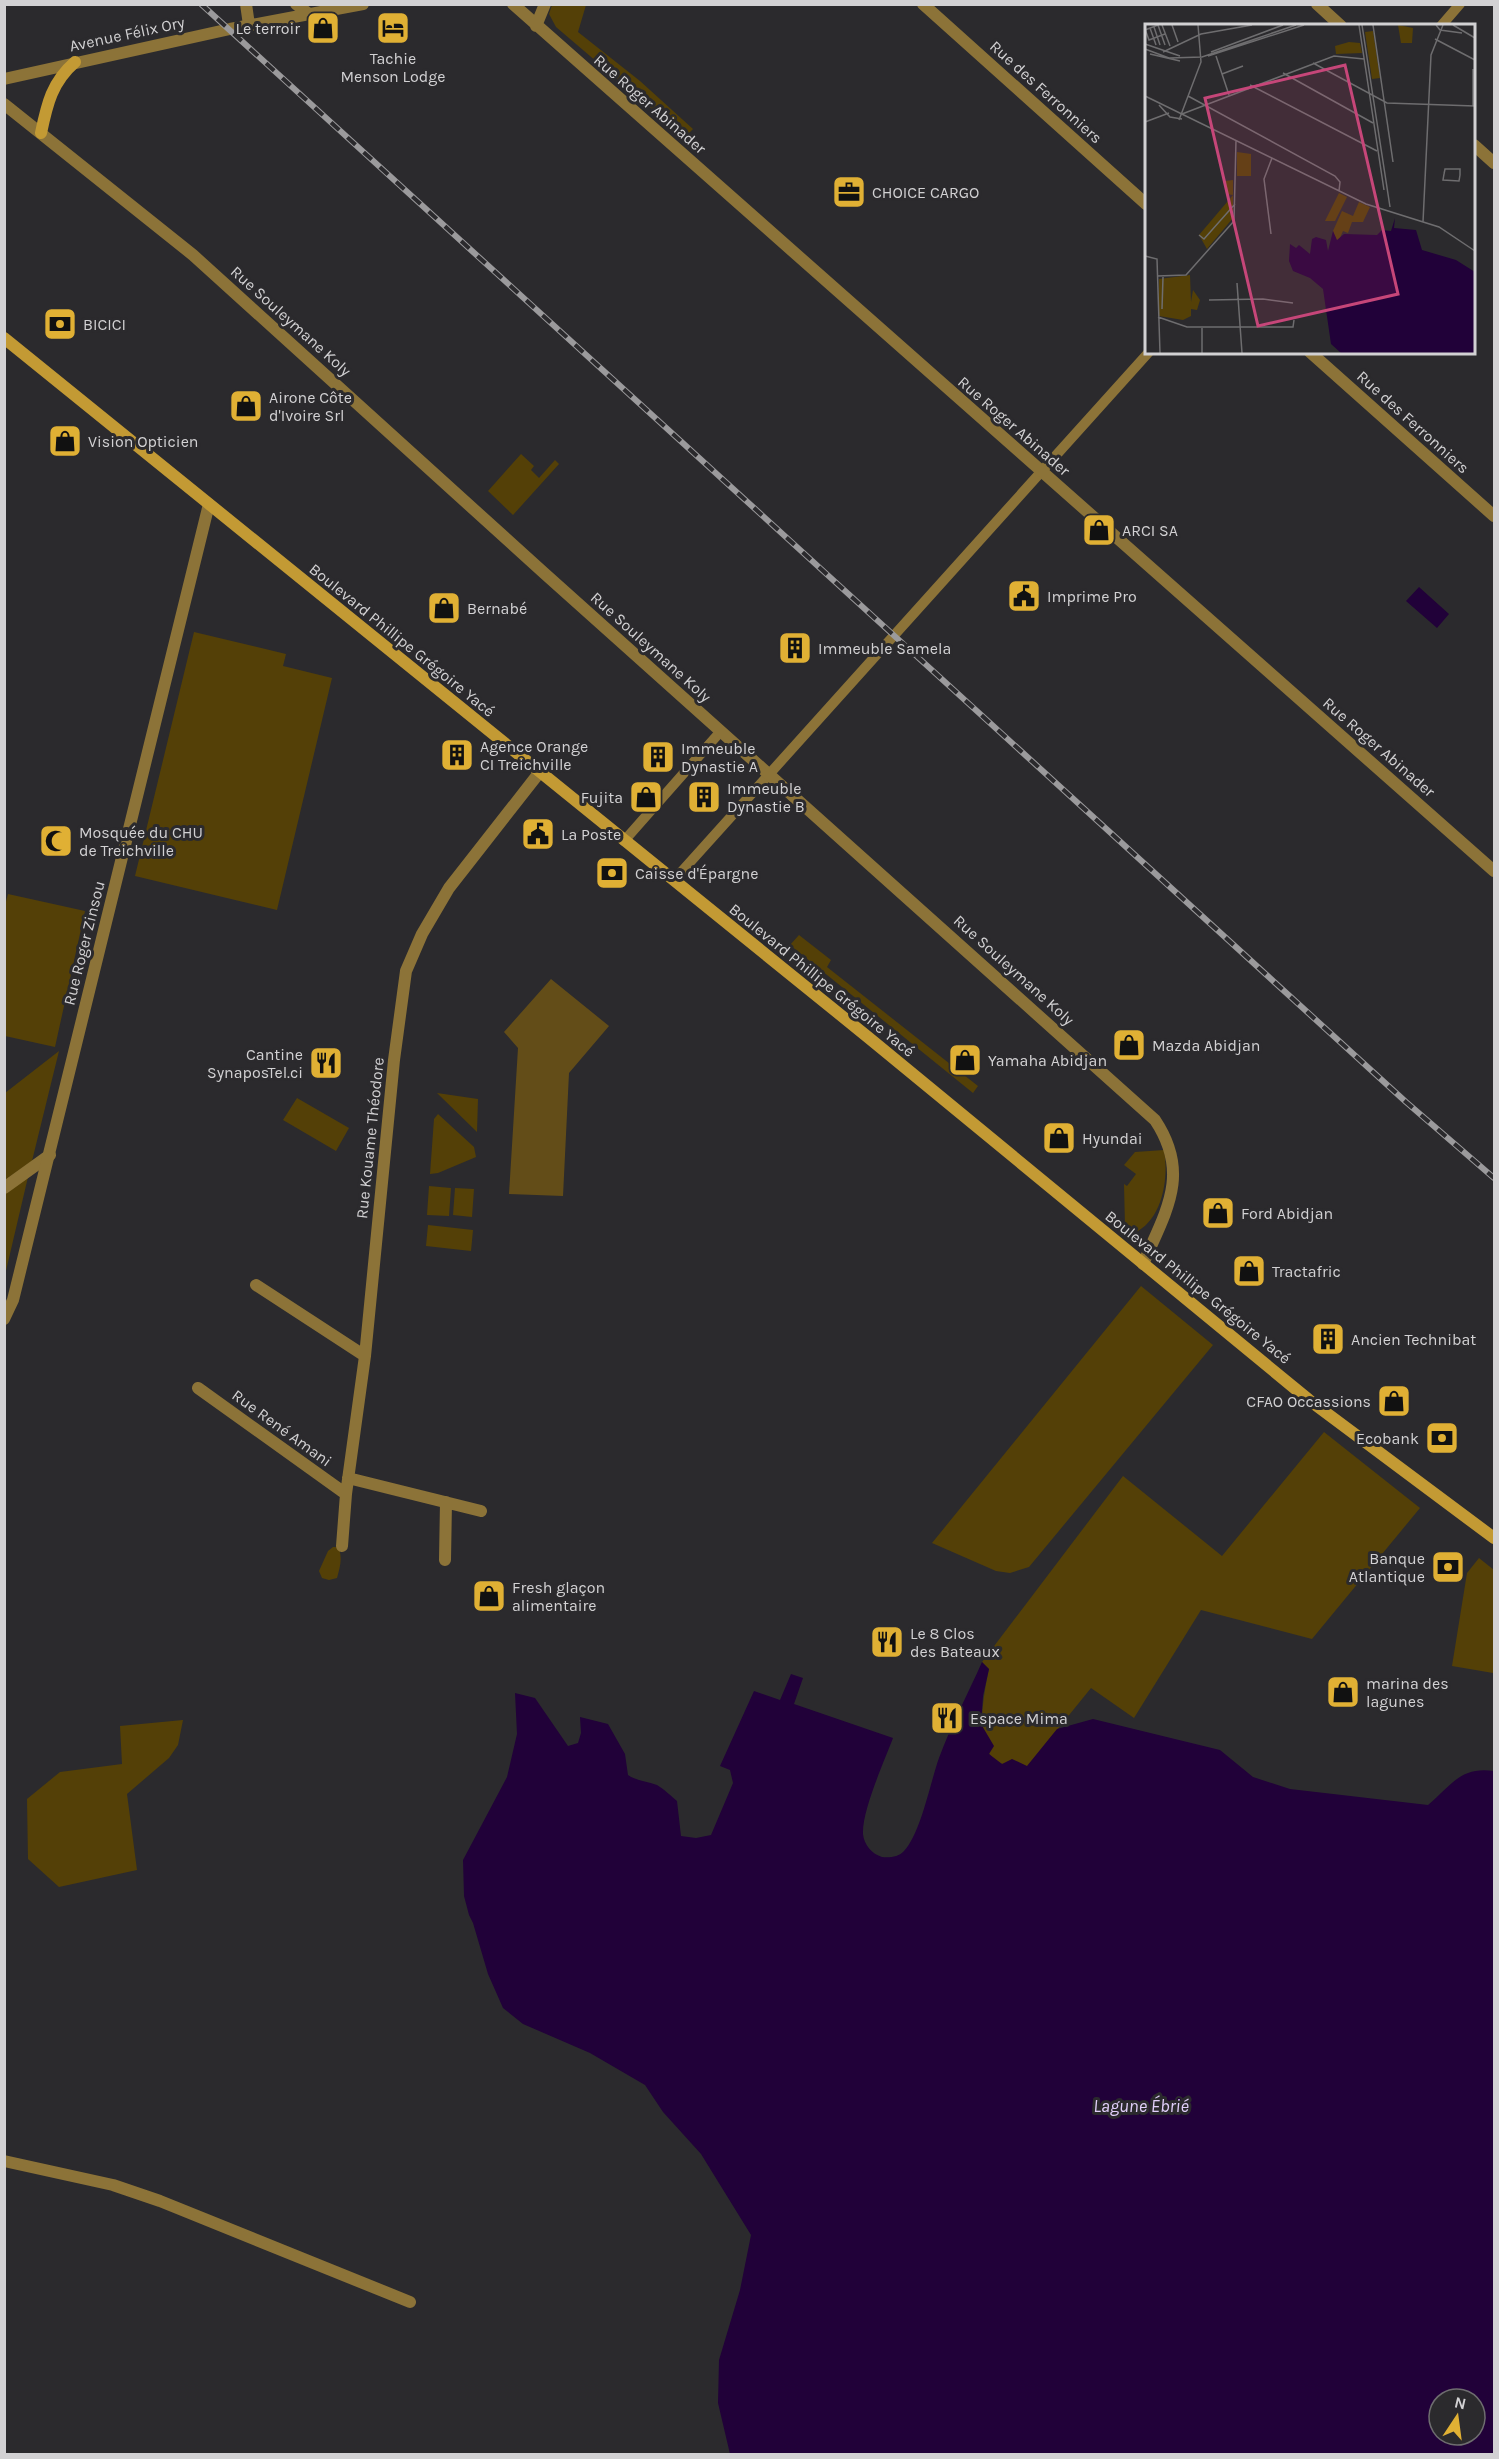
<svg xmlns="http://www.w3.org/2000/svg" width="1499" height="2459" font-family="Karla,sans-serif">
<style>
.green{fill:#544007}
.forest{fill:#634d18}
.water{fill:#210139;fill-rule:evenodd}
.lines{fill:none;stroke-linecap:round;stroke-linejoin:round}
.pedestrian{stroke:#8c7338;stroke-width:10}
.minor{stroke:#8c7338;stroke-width:12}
.tertiary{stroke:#8c7338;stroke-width:12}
.secondary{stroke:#c39a34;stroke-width:12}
.rail-casing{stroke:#9b9a9c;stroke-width:6}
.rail{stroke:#2b2a2d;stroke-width:4;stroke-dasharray:11;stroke-linecap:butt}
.labels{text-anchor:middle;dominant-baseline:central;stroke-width:6;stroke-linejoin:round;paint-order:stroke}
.poi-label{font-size:16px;fill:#d2d1d3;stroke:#2b2a2d;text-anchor:start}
.street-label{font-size:16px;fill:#d2d1d3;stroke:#2b2a2d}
.water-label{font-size:18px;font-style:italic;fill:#e2cffb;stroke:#2b2a2d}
.inset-road{fill:none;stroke:#6e6d6f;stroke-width:1.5}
.view{fill:#c64679;fill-opacity:0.15;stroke:#c64679;stroke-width:3}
.inset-edge{fill:none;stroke:#d2d1d3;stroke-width:3}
</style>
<rect width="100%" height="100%" fill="#2b2a2d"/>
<!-- green -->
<path class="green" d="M552 5H586L578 32 640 81 693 129 685 137 556 27 549 14Z
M521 454 534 466 531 470 539 478 555 460 559 464 513 515 488 491Z
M194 632 286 654 283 666 332 678 277 910 135 876Z
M8 894 85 911 55 1047 5 1036 4 909Z
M799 935 831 960 827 967 978 1086 973 1093 790 945Z
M59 1051 32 1161 5 1180V1093Z
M437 1093 478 1099 477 1132Z
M297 1098 349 1128 336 1151 283 1120Z
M438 1114 474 1147 476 1157 438 1173 430 1174 434 1119Z
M1164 1150C1169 1177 1163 1220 1134 1233L1125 1227 1124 1184 1127 1186 1136 1174 1124 1165 1135 1152Z
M28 1177 5 1275V1194Z
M429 1186 451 1188 449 1216 427 1215Z
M455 1188 474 1189 472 1217 453 1215Z
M428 1225 473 1230 471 1251 426 1246Z
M1141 1286 1213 1345 1029 1567 1010 1573 996 1571 932 1543Z
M1324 1432 1420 1508 1312 1639 1201 1610 1134 1718 1091 1688 1027 1767C1020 1766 1010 1766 1003 1764 971 1754 984 1693 989 1669L982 1662 1123 1476 1222 1556Z
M333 1547H338C343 1557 340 1567 337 1578L329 1580 322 1578 319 1571 328 1551Z
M1479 1558 1494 1570 1493 1673 1452 1666 1467 1573Z
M183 1720 178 1745 169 1758 127 1794 137 1870 59 1887 28 1859 27 1799 60 1772 122 1764 120 1726Z"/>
<!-- forest -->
<path class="forest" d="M551 979 609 1026 569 1073 563 1196 509 1194 518 1048 504 1032Z"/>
<!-- water -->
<path class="water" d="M1419 587 1449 614 1437 628 1406 601Z
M982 1662 989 1669 983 1696 981 1724 994 1746 989 1754 1002 1764 1012 1759 1027 1766 1057 1729 1093 1719 1220 1750 1253 1777 1290 1789 1428 1805C1451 1786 1460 1766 1494 1771V2454H730L718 2403 719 2360 740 2290 751 2235 701 2154 663 2112 645 2085 590 2053 523 2024 503 2008 488 1974 473 1923 469 1915 464 1896 463 1860 507 1777 517 1734 515 1693 535 1698 568 1746 578 1743 581 1733 580 1717 608 1724 625 1754 628 1775C637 1781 646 1781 657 1785 664 1789 671 1796 677 1801L681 1836 696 1838 711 1835 733 1783 730 1770 720 1766 754 1691 780 1700 791 1674 803 1678 794 1704 893 1738C884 1762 862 1810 863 1834 864 1845 872 1854 882 1857 889 1858 899 1857 904 1851 921 1833 930 1783 939 1758 951 1725 968 1694 982 1662ZM1439 2399H1475V2435H1439Z"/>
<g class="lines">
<!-- pedestrian -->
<path class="pedestrian" d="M1441 26 1460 4
M624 841 721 731
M674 880 1149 352"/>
<!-- minor -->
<path class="minor" d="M246 4 249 25
M296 4 309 14
M513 4 1494 871
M923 4 1146 204
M536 26 545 4
M4 104 193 255 544 573 1155 1120C1191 1174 1166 1211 1143 1264
M1310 352 1494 516
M4 1188 50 1155
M256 1285 365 1356
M198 1388 346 1494
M348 1478 481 1511
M342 1546 346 1494 365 1356 394 1060 406 971 422 934 449 888 539 773
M445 1560 446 1502
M4 2161 113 2185 160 2201 410 2302"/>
<!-- tertiary -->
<path class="tertiary" d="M1317 4 1341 26
M4 79 230 29 363 4
M1474 145 1494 163
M4 1319 13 1300 209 504"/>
<!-- secondary -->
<path class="secondary" d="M41 133C47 104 52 82 75 62
M4 338 869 1038 1309 1400 1494 1538"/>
<!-- rail casing -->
<g class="rail-casing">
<path id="rail" d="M201 4 1406 1102 1494 1178"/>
</g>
<!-- rail -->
<use href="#rail" class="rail"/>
</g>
<!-- icons -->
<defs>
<g id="shop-square" transform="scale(1.725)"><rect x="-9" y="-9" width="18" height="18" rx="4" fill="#e0b034" stroke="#2b2a2d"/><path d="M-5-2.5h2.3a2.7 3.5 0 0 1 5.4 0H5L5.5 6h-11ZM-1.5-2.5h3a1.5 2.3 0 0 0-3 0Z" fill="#111"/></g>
<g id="hotel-square" transform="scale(1.725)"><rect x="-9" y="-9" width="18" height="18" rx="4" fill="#e0b034" stroke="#2b2a2d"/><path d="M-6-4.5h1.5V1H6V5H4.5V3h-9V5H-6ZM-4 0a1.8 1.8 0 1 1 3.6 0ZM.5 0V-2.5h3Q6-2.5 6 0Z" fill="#111"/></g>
<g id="office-square" transform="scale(1.725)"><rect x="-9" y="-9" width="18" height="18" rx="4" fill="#e0b034" stroke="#2b2a2d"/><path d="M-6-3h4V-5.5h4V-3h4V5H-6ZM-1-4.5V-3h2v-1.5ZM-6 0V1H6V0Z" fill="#111"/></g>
<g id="bank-square" transform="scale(1.725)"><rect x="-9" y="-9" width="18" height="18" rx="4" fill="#e0b034" stroke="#2b2a2d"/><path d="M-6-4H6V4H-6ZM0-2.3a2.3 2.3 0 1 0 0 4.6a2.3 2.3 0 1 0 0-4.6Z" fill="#111"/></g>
<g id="civic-square" transform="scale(1.725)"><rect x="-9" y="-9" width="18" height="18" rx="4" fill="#e0b034" stroke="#2b2a2d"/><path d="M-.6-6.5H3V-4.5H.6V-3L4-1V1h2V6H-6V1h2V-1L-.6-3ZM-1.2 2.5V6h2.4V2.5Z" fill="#111"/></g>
<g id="building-square" transform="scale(1.725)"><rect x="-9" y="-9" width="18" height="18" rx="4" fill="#e0b034" stroke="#2b2a2d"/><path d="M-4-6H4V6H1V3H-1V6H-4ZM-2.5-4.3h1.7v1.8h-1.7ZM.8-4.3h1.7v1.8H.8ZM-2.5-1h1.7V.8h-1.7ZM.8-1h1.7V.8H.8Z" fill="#111"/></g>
<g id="mosque-square" transform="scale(1.725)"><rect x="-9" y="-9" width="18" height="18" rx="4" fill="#e0b034" stroke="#2b2a2d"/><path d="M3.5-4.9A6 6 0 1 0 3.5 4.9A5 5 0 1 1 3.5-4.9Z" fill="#111"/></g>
<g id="restaurant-square" transform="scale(1.725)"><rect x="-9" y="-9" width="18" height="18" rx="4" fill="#e0b034" stroke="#2b2a2d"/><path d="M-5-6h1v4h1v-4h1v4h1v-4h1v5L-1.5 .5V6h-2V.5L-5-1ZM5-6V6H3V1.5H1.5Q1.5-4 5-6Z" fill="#111"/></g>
</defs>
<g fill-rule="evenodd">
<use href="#shop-square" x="323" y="28"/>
<use href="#hotel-square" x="393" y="28"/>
<use href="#office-square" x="849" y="192"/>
<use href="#bank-square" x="60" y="324"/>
<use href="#shop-square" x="246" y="406"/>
<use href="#shop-square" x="65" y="441"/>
<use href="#shop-square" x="1099" y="530"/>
<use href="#civic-square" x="1024" y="596"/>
<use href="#shop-square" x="444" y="608"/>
<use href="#building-square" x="795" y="648"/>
<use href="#building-square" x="457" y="755"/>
<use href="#building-square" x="658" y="757"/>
<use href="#shop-square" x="646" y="797"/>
<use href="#building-square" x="704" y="797"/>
<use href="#civic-square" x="538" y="834"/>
<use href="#mosque-square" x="56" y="841"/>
<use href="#bank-square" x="612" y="873"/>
<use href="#shop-square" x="1129" y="1045"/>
<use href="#shop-square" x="965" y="1060"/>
<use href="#restaurant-square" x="326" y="1063"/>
<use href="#shop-square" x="1059" y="1138"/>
<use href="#shop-square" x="1218" y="1213"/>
<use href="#shop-square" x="1249" y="1271"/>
<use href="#building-square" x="1328" y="1339"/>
<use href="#shop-square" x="1394" y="1401"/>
<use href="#bank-square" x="1442" y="1438"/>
<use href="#bank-square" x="1448" y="1567"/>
<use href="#shop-square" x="489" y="1596"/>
<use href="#restaurant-square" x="887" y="1642"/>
<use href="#shop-square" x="1343" y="1692"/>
<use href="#restaurant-square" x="947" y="1718"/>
</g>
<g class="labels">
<!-- poi labels -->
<g class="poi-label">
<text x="300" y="28" text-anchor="end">Le terroir</text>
<text x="393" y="58" text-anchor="middle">Tachie<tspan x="393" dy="18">Menson Lodge</tspan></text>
<text x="872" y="192">CHOICE CARGO</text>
<text x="83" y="324">BICICI</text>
<text x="269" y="397">Airone Côte<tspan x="269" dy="18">d'Ivoire Srl</tspan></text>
<text x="88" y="441">Vision Opticien</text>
<text x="1122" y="530">ARCI SA</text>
<text x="1047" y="596">Imprime Pro</text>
<text x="467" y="608">Bernabé</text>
<text x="818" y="648">Immeuble Samela</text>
<text x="480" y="746">Agence Orange<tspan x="480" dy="18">CI Treichville</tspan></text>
<text x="681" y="748">Immeuble<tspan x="681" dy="18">Dynastie A</tspan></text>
<text x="727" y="788">Immeuble<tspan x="727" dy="18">Dynastie B</tspan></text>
<text x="623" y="797" text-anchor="end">Fujita</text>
<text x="79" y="832">Mosquée du CHU<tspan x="79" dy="18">de Treichville</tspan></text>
<text x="561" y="834">La Poste</text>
<text x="635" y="873">Caisse d'Épargne</text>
<text x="1152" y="1045">Mazda Abidjan</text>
<text x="303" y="1054" text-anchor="end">Cantine<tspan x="303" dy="18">SynaposTel.ci</tspan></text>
<text x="988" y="1060">Yamaha Abidjan</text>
<text x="1082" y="1138">Hyundai</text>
<text x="1241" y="1213">Ford Abidjan</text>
<text x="1272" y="1271">Tractafric</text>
<text x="1351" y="1339">Ancien Technibat</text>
<text x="1371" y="1401" text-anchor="end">CFAO Occassions</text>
<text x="1419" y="1438" text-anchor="end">Ecobank</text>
<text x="1425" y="1558" text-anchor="end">Banque<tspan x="1425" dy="18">Atlantique</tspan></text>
<text x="512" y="1587">Fresh glaçon<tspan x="512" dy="18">alimentaire</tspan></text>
<text x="910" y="1633">Le 8 Clos<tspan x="910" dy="18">des Bateaux</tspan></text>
<text x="1366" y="1683">marina des<tspan x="1366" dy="18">lagunes</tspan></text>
<text x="970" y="1718">Espace Mima</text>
</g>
<!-- street labels -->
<g class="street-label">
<text transform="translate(127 34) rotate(-12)">Avenue Félix Ory</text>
<text transform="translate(1046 92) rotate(42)">Rue des Ferronniers</text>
<text transform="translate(650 104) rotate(41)">Rue Roger Abinader</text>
<text transform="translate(291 321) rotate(42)">Rue Souleymane Koly</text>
<text transform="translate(1413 422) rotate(42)">Rue des Ferronniers</text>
<text transform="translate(1014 426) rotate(41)">Rue Roger Abinader</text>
<text transform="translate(402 640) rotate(39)">Boulevard Phillipe Grégoire Yacé</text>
<text transform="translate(651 647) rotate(42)">Rue Souleymane Koly</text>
<text transform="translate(1379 747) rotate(41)">Rue Roger Abinader</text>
<text transform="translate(84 943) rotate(-76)">Rue Roger Zinsou</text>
<text transform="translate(1014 970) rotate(42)">Rue Souleymane Koly</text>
<text transform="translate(822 980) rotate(39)">Boulevard Phillipe Grégoire Yacé</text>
<text transform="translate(370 1138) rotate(-84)">Rue Kouame Théodore</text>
<text transform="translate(1198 1287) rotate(39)">Boulevard Phillipe Grégoire Yacé</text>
<text transform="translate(282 1428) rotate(36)">Rue René Amani</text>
</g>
<!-- water labels -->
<g class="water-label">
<text x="1141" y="2106">Lagune Ébrié</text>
</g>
</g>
<!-- overview -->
<g transform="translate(1145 24)">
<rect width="330" height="330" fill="#2b2a2d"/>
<path d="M253 1 268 4 267 19H256ZM228 7 235 54 227 55 220 8ZM204 18 215 19 217 29 191 30 190 22ZM92 128 106 130V152H92ZM88 156V194L62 225 54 211 88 171 81 170 80 157ZM194 169 202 173 190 197H180ZM214 178 225 183 218 198H207L203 209 198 207 194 216H190L188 207 197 187 208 192ZM45 251 46 278 48 266 55 276 52 286 46 285V292L38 296 14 292V255Z" fill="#544007"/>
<path d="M250 194 249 204 271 206 277 226 311 236 330 248V329H196L186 320 178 265 165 254 148 247 144 237 145 220 151 224 154 221 165 230 167 215 171 213 181 216 183 227 188 207 192 216 199 210 232 211 237 206 246 207Z" fill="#210139"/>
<path class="inset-road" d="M17 1 25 22M27 1 33 18M214 1 239 166M217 1 245 183M228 1 248 138M291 1 295 6 317 9M308 1 330 14M9 3 15 21M5 4 11 21M0 5 4 16 20 10M0 6 13 1 20 21M290 15 330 36M0 20 35 32M0 25 24 34 57 33 151 1M18 28 56 10 107 1M66 28 138 1M5 30 35 37M63 32 159 1M71 32 84 71M168 39 242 79 330 82M138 49 228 99M77 50 98 42M105 61 232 127M0 72 221 180 294 203 330 227M43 72 190 152 195 158 194 167M14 81 25 93 37 95M328 82V45M37 90 189 32 219 35M34 96 56 38 53 1M0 98 24 89M299 150 298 156 314 157 315 151M299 150 300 145H315V151M278 198 286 31 298 1M126 210 119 155 127 134M54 211 59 215 90 180M0 232 12 235 15 329M12 252 41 251 89 197 91 116M92 259 97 329M64 276 118 275 148 279M17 285 18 253M13 293 42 303H148L149 296M57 329V304"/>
<path class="view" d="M200 41 253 270 113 302 60 74Z"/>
<rect width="330" height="330" class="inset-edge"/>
</g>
<!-- border -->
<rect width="1499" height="2459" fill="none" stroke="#d2d1d3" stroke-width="12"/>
<!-- north arrow -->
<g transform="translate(1457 2417) rotate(13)"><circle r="28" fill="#2b2a2d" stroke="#6e6d6f" stroke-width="1.5"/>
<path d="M0-4.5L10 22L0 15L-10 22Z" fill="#e0b034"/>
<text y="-9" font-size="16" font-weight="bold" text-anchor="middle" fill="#d2d1d3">N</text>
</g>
</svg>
